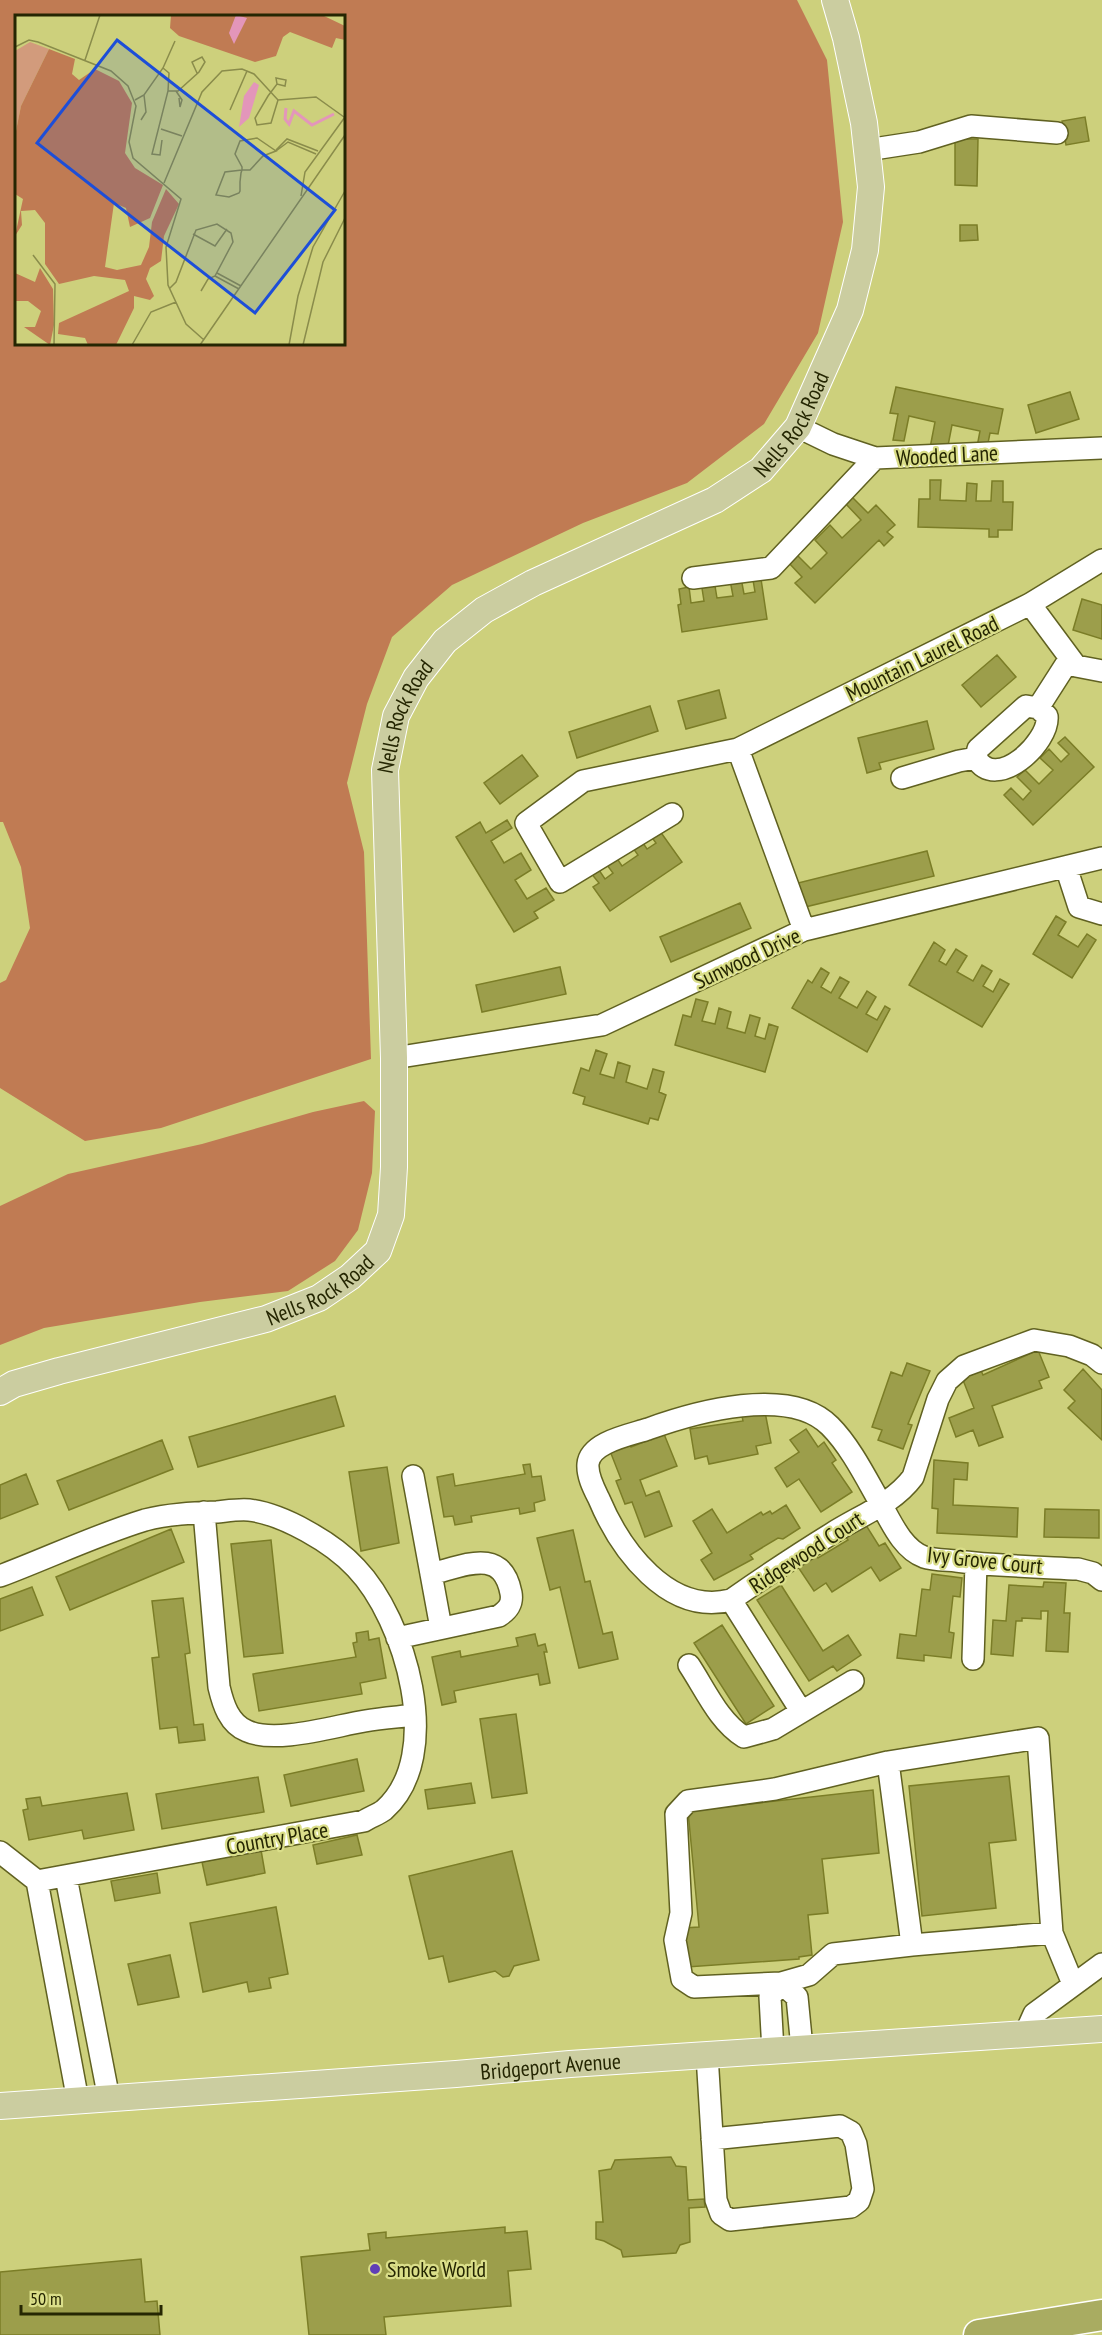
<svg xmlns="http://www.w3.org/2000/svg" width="1102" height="2335" font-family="'PT Sans Narrow',sans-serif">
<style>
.forest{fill:#c07b53;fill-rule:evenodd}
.building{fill:#9c9e4b;stroke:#7b7d27;stroke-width:1.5}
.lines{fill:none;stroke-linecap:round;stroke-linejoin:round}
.minor-casing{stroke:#606121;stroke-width:24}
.major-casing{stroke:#fff;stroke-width:28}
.highway-casing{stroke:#fff;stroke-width:33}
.minor{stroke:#fff;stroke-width:21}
.major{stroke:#cbcda0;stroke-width:26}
.highway{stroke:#a9ac61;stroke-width:30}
.poi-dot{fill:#603fb7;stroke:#dade89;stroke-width:2}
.labels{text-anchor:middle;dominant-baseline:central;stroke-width:4.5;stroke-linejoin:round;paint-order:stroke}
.street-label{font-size:22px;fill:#252602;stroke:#dade89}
.poi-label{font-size:22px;fill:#252602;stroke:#dade89;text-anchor:start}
.inset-river{fill:none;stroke:#e396ba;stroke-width:3}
.inset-road{fill:none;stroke:#8a8c4b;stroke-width:1.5}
.view{fill:#1d4ed8;fill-opacity:0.15;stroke:#1d4ed8;stroke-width:3}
.inset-edge{fill:none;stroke:#252602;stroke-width:3}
</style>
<rect width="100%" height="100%" fill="#cdd07c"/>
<!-- forest -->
<path class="forest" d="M0 0H797L827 60 843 222 818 333 764 424 687 483 583 523 452 585 392 637 367 704 347 783 364 852 371 1059 161 1128 85 1141 0 1088V983L6 980 30 928 21 867 3 822H0ZM344 16V344H16V16Z
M364 1101 375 1111 372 1173 358 1230 335 1261 288 1291 200 1302 44 1328 0 1345V1206L68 1174 202 1144 313 1112Z"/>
<!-- building -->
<path class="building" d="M1085 117 1089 141 1066 145 1062 121Z
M955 139H978L977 186 955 185Z
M960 225H977L978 240 960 241Z
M896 387 1003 409 998 434 990 433 986 453 976 452 980 431 952 425 947 451 930 448 935 422 909 416 904 441 893 440 898 414 890 413Z
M1070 392 1079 419 1036 433 1028 405Z
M930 480H941L940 500 966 501 967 483 977 484 976 501H991L992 481H1003V502H1013L1012 530H998V537H989V529L918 527 919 499H930Z
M852 497 868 513 876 505 895 525 887 532 893 537 884 546 879 540 815 603 795 583 802 577 788 562 796 554 811 569 827 553 815 540 830 525 842 538 861 520 845 503Z
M741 578 744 594 755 592 753 580 761 579 767 619 682 632 678 605 681 604 679 589 689 587 691 603 704 601 701 582 714 580 717 598 733 596 730 580Z
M1082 599 1102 605V639L1073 630Z
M997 655 1016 677 981 707 962 685Z
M719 690 726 718 686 729 678 701Z
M650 706 658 731 577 758 569 732Z
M927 721 934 749 879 763 881 769 867 773 858 738Z
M1065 737 1094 767 1033 825 1004 795 1011 788 1023 800 1031 791 1017 777 1025 770 1039 784 1053 770 1040 758 1049 749 1061 762 1069 754 1058 743Z
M522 755 538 776 500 804 484 783Z
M507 820 512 828 491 841 504 863 521 853 531 870 515 880 527 899 546 888 554 900 534 912 538 918 514 932 456 837 480 822 486 833Z
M657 827 682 862 610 911 593 887 599 883 590 872 597 867 605 879 613 873 604 861 614 854 622 866 638 855 630 844 639 837 647 849 656 843 648 832Z
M927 851 934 876 805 907 798 883Z
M740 903 751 928 671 962 660 937Z
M1056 916 1066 922 1058 935 1078 947 1087 934 1096 940 1072 978 1033 954Z
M934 942 945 950 939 961 946 965 956 949 967 956 957 972 973 981 982 965 992 971 983 986 993 992 1000 979 1009 984 982 1027 909 985Z
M560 967 566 994 482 1012 476 985Z
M821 968 829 973 821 987 831 993 840 977 849 982 839 998 857 1008 867 991 876 997 866 1014 877 1020 885 1006 890 1009 867 1052 792 1008 808 980 812 983Z
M696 999 708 1002 702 1021 715 1024 719 1008 731 1012 727 1028 745 1033 750 1015 760 1018 755 1036 765 1039 769 1024 778 1027 765 1072 675 1045 683 1015 691 1017Z
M596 1050 607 1054 600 1074 614 1078 618 1062 630 1066 626 1082 647 1089 653 1069 664 1072 659 1092 666 1095 658 1120 650 1118 648 1124 583 1104 585 1097 573 1093 581 1068 589 1071Z
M1038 1350 1049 1377 1039 1381 1042 1388 992 1406 1003 1437 979 1446 973 1430 956 1437 949 1418 974 1408 961 1375 980 1368 983 1375Z
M907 1363 930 1371 908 1424 912 1425 903 1449 878 1440 882 1430 872 1427 891 1372 902 1376Z
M1083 1369 1102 1390V1440L1068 1408 1075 1401 1064 1390Z
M335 1396 344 1426 198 1467 189 1437Z
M765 1412 771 1443 756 1446 758 1454 709 1464 707 1456 695 1459 690 1429 743 1421 742 1416Z
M806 1429 818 1447 824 1442 836 1460 832 1463 852 1492 821 1512 799 1479 787 1487 775 1468 799 1452 790 1440Z
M664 1434 677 1466 640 1480 646 1496 659 1491 672 1526 645 1537 632 1502 625 1504 616 1481 621 1479 610 1451 629 1443 631 1447Z
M162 1440 173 1469 69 1510 57 1481Z
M934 1460 968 1463 967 1480 954 1479 953 1505 1018 1508 1017 1537 937 1533 938 1509 932 1508Z
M530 1464 532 1477 541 1476 545 1500 534 1503 535 1511 520 1514 519 1508 471 1516 472 1522 455 1525 453 1516 444 1517 437 1477 453 1474 455 1486 525 1474 523 1465Z
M387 1467 399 1543 361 1551 349 1472Z
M26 1474 38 1504 0 1519V1485Z
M786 1505 800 1528 783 1539 778 1538 750 1555 753 1559 714 1580 701 1560 712 1553 693 1521 712 1509 727 1533 761 1512 763 1515 770 1511 772 1514Z
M1045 1509 1099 1510V1538L1044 1537Z
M864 1522 879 1546 885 1543 901 1568 880 1581 871 1567 832 1592 826 1583 814 1591 796 1564 815 1553 818 1558 848 1540 844 1534Z
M171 1529 184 1562 70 1610 56 1577Z
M573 1530 585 1582 590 1581 603 1634 612 1632 618 1659 579 1668 560 1587 550 1590 537 1538Z
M271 1540 283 1653 244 1657 231 1544Z
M932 1574 962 1578 960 1597 953 1596 949 1632 954 1633 951 1658 924 1655V1661L897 1658 900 1634 916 1636 922 1589 930 1590Z
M1044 1582 1066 1583 1064 1613H1070L1068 1652 1046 1651 1048 1611H1041V1619L1022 1618V1621H1016L1013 1656 991 1654 993 1620 1006 1621 1009 1585 1043 1587Z
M781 1585 823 1651 848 1635 861 1655 837 1671 833 1666 809 1681 757 1600Z
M32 1587 43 1615 0 1631V1599Z
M183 1598 190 1653 185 1654 194 1725 203 1724 205 1740 179 1743 177 1727 160 1729 152 1658 159 1657 152 1601Z
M722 1625 774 1706 746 1724 694 1643Z
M368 1631 369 1640 379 1638 386 1678 360 1683 362 1694 259 1711 253 1674 356 1657 353 1643 357 1642 356 1633Z
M535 1634 538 1646 545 1644 547 1652H544L550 1683 540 1685 538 1674 454 1691 456 1702 442 1705 432 1657 460 1651 461 1657 518 1646 516 1638Z
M516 1714 527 1793 492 1798 480 1719Z
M357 1759 364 1791 291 1806 284 1775Z
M1009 1776 1016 1840 989 1843 996 1908 922 1916 909 1786Z
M258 1777 264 1812 162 1829 156 1794Z
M471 1783 475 1803 428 1809 425 1790Z
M873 1790 879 1853 822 1859 828 1913 808 1915 812 1955 799 1957V1959L687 1967 683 1928 699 1927 688 1811Z
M127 1793 134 1830 84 1839 82 1830 29 1840 23 1810 28 1809 26 1799 40 1797 42 1806Z
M357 1835 362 1855 317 1864 313 1845Z
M261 1850 265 1873 207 1885 202 1862Z
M512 1851 539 1960 514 1966 509 1976 503 1977 495 1971 449 1982 443 1956 429 1959 409 1876Z
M157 1873 160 1893 115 1901 111 1881Z
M276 1907 288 1974 269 1978 271 1988 249 1992 247 1982 203 1992 190 1923Z
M170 1955 179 1997 138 2005 128 1964Z
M671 2157 676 2166 686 2167 688 2200 704 2199 705 2207 689 2208 690 2242 680 2245 676 2253 623 2257 621 2250 604 2241 596 2239V2222H603L599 2171 611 2169 615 2160Z
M505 2227V2233L527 2231 531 2269 508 2271 511 2306 384 2317 386 2335H309L301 2257 370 2250 368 2234 386 2232V2238Z
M141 2259 145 2302 157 2301 160 2335H0V2272Z"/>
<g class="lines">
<!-- minor casing -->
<g class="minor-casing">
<path id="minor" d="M867 150 919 142 971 126 1057 133
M798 427 833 444 875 458 1102 448
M693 578 771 568 875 458
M1030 604 1076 666 1102 671
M1026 706 1038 708 1047 716C1050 742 996 793 976 758L978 749Z
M1038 708 1070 658
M738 749 804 930
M902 778 959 761 976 758
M672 814 560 882 526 823 583 781 738 749 1030 604 1102 560
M1066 867 1079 907 1102 914
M394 1058 602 1025 804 930 1102 858
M1102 1363 1092 1355 1069 1346 1034 1340 964 1366 947 1381 938 1399 913 1477C893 1504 859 1516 831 1534 797 1555 764 1577 731 1600 668 1616 620 1549 599 1499 594 1489 587 1476 588 1464 590 1442 630 1435 648 1429 695 1412 790 1385 830 1426 851 1447 867 1480 882 1506 892 1524 903 1549 924 1557 933 1560 946 1560 956 1561 996 1566 1037 1567 1078 1569L1093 1573 1102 1580
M413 1476 441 1628
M204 1512 219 1687C223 1704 229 1724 247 1731 276 1744 334 1726 365 1721 382 1718 399 1717 415 1715
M0 1576C48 1558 96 1535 145 1520 168 1514 193 1513 217 1512 227 1511 239 1509 249 1510 283 1514 333 1543 356 1568 405 1619 446 1755 384 1810 379 1814 370 1817 364 1821L37 1881
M731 1600 801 1711
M397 1638 499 1616C508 1610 513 1604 511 1593 502 1546 464 1566 431 1574
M973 1659 976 1564
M689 1665C705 1689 719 1722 744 1737L773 1729 853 1681
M888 1762 775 1789 688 1801 676 1814 681 1913 675 1940 682 1979 694 1987 781 1983 809 1975 833 1954 912 1945
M0 1852 37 1881 78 2101
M66 1877 109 2099
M1052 1933 912 1945 888 1762 1038 1738 1052 1933 1073 1984
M1025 2034 1034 2014 1102 1964
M773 2051 770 1997 781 1983 797 1997 802 2048
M707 2055 716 2200 721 2214 730 2220 851 2207 859 2201 863 2189 856 2144 851 2132 840 2126 712 2139"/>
</g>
<!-- major casing -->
<g class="major-casing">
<g id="major">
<path id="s1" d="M0 1392 14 1384 59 1371 266 1319 319 1298 350 1277 378 1251 391 1215 394 1167V1058L385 770 396 716 416 678 445 641 484 610 533 583 715 500 761 470 798 427 850 310 865 250 871 187 864 123 846 38 835 0"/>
<path id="s2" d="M0 2106 456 2074 570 2064 1102 2029"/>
</g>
</g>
<!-- highway casing -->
<g class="highway-casing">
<path id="highway" d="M979 2335 1102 2315"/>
</g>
<!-- minor -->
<use href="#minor" class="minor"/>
<!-- major -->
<use href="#major" class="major"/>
<!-- highway -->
<use href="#highway" class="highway"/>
</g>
<!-- markers -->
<circle class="poi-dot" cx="375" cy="2269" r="6"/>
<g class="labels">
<!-- street labels -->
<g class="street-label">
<text stroke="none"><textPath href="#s1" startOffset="1454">Nells Rock Road</textPath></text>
<text transform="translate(947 455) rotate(-3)">Wooded Lane</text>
<text transform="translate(922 658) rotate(-26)">Mountain Laurel Road</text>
<text stroke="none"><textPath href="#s1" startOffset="950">Nells Rock Road</textPath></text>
<text transform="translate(747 958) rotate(-25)">Sunwood Drive</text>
<text stroke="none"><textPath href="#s1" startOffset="338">Nells Rock Road</textPath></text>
<text transform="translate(806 1552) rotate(-33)">Ridgewood Court</text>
<text transform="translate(985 1560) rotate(6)">Ivy Grove Court</text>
<text transform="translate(277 1838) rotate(-10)">Country Place</text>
<text stroke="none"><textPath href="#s2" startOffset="552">Bridgeport Avenue</textPath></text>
</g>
<!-- poi labels -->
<g class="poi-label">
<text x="387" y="2269">Smoke World</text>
</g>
</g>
<!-- overview -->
<g transform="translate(15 15)">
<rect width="330" height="330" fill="#cdd07c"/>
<path d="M15 27 34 34 6 91 0 121V36Z" fill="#d29b7c"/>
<path d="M156 0H307L330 11V25L321 23 317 33 275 17 268 22 261 41 240 47 164 21 155 13ZM34 34 60 44 57 59 64 65 80 54 104 66 117 88 110 138 120 153 148 170 135 203 115 212 111 193 99 188 90 252 102 255 126 250 134 232 137 207 151 174 164 189 149 221 146 246 135 253 131 264 139 281 135 285 119 281V293L101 330H73L70 323 43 319 44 308 114 276 110 265 79 261 44 269 30 249V208L20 195 6 196 7 210 0 221 8 184 0 179V121L6 91ZM25 253 38 274 39 310 35 330 9 312H20L26 296 13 286H0V258L20 267Z" fill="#c07b53"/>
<path d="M221 0 232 3 219 29 214 18ZM239 67 244 70 234 103 224 112 229 81Z" fill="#e396ba"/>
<path class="inset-river" d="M271 93 270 104 274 109 279 96 297 110 319 99"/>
<path class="inset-road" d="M0 32 14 25 23 27 96 56 113 71 121 91 114 127 118 143 166 184 151 232 153 270 171 309 189 325M70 45 85 0M262 69 261 63 271 65 270 71 262 69 253 81 240 103 242 110 256 108 263 85M153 76H163L184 57 190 47 187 42 177 47 182 58M161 76 167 85 165 92 164 83M120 85 129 80 148 53 160 26M215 95 232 56M126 105 131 97 129 80M146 114 167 121M147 125 145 140 137 139 153 76 154 58 148 53M261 135 272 124 303 136M261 136 273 127 301 139M227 155 210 157 201 180 214 182 224 178 225 176V167L226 158 227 155V152L220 139 225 126 242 123 261 136 248 141 235 155H227M149 168 187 77 207 56 227 54 239 59 263 85 301 82 329 102M286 181 290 157 330 102M178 219 200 231 212 214M18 240 40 269 39 330M202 258 226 271M200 261 224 274M155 273 161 267 181 215 202 209 216 218 218 227 200 261 193 264 186 276M117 330 136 297 161 287M185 330 330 120M274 330 283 281 298 232 330 176M288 330 308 247 330 203"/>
<path class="view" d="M102 25 320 195 240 298 22 128Z"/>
<rect width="330" height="330" class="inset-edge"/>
</g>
<!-- scale -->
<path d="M21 2305v9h140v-9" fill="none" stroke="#252602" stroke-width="3"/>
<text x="30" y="2305" font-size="18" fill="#252602" stroke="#dade89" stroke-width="4.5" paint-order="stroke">50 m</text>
</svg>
